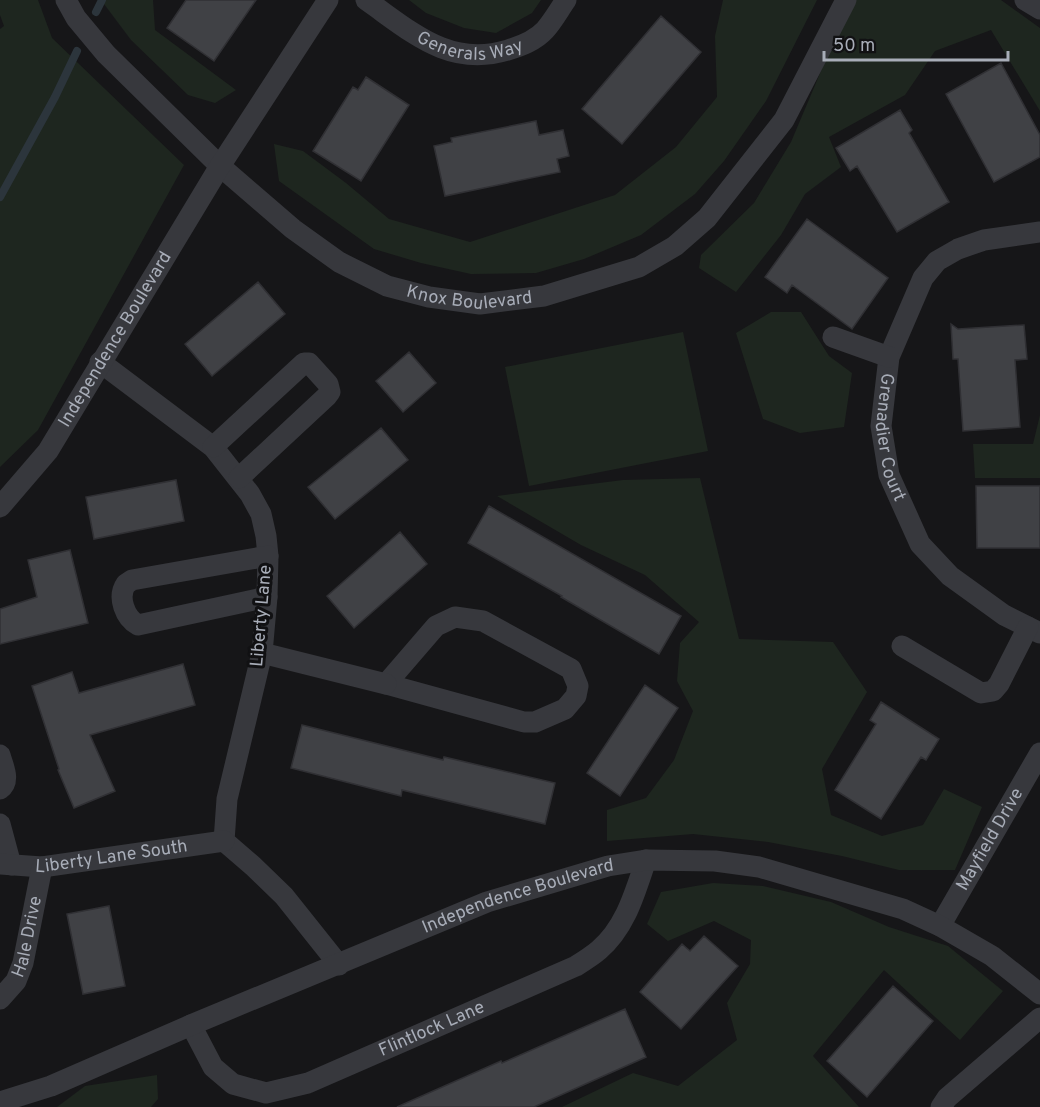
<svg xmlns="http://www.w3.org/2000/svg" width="1040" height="1107" font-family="Overpass,sans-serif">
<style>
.green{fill:#1e261f}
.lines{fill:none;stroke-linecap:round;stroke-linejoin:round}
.stream{stroke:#2c353c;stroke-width:8}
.building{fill:#404145;stroke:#303034;stroke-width:1.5}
.minor{stroke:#37383d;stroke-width:21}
.labels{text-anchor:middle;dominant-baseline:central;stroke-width:6;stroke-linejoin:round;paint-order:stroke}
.street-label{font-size:18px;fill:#a8adb8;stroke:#111113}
</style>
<rect width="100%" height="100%" fill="#161618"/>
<!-- green -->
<path class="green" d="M0 0H38L52 38 184 165 38 430 0 467V29L4 26 0 15Z
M101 0H153L155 30 236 90 215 103 188 95 131 40Z
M409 0H541L532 13 496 33 464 28 426 13Z
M723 0H817L766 101 724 161 695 194 641 235 584 259 536 273 471 274 421 263 374 249 279 181 274 144 303 151 346 183 389 219 470 242 615 195 676 147 717 97 715 36Z
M851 0H1001L1040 28V111L991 30 935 51 905 95 829 137 841 167 805 194 781 235 736 292 699 268 701 255 754 203 791 142Z
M771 312H801L829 356 852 373 844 427 800 433 763 419 736 333Z
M683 332 708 451 529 486 505 367Z
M1040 415V478H975L973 444H1033Z
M700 478 739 639 833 642 867 692 822 769 831 815 882 836 923 825 944 789 982 807 955 870H899L842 856 768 842 693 834 607 841V810L646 798 674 760 693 711 677 681 680 643 699 622 645 575 581 545 497 496 623 480Z
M713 883 763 886 831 902 889 927 948 946 1003 991 960 1040 884 970 813 1056 859 1107H562L633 1073 678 1086 737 1040 727 1003 750 964 751 940 714 921 668 941 647 924 661 892Z
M157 1075 158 1099 151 1107H57L85 1086Z"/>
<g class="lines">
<!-- stream -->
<path class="stream" d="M96 12 102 0
M0 197 55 97 77 51"/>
</g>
<!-- building -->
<path class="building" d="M186 0H256L214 61 167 28Z
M661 16 701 52 622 144 582 109Z
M1001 63 1040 135V157L994 182 946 94Z
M366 77 409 105 361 181 313 151 353 87 358 90Z
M900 110 912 130 909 133 949 202 897 232 857 166 850 171 836 148Z
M536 121 539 135 563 130 569 156 557 159 560 172 445 196 434 146 452 142 451 138Z
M807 219 888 278 852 329 792 285 787 293 765 277Z
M258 282 285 314 212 376 185 344Z
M951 324 958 329 1024 325 1027 359 1015 360 1020 427 963 431 958 359H953Z
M409 352 436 383 403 412 376 381Z
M381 428 408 460 335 519 308 487Z
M176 480 184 521 94 539 86 497Z
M976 486H1040V548H977Z
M489 506 681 616 659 654 561 597 562 596 468 543Z
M400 532 427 564 354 628 327 596Z
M70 550 88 623 0 644V609L37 597 28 560Z
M183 664 195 705 90 735 115 791 74 808 58 770 59 769 32 686 72 672 79 693Z
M645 685 678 708 620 796 587 773Z
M881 702 939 739 926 760 921 757 881 819 835 790 876 724 870 720Z
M302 725 443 760 444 757 555 783 545 824 402 790 401 796 291 768Z
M109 906 125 986 83 994 67 914Z
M704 936 738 966 681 1029 640 992 682 944 690 951Z
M893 986 933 1021 867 1097 827 1061Z
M625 1009 646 1057 534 1107H397L501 1061 502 1063Z"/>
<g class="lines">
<!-- minor -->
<g class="minor">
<path id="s1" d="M66 0 76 18 106 54 220 166 293 229 339 262 387 286 429 297 480 304 544 296 639 267 675 246 707 218 784 120 846 0"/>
<path id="s2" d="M366 0C412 32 449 68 508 50 521 46 535 41 545 30 553 21 559 10 566 0"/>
<path d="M1025 0 1040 9"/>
<path id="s3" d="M1040 232 984 240 958 249 937 261 923 278 889 357 881 426 889 475 920 544 950 576 1004 615 1040 633"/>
<path d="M833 337 889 357"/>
<path d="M100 362 213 447 250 494 261 514 266 536 268 556 267 597 262 653 227 799 224 841 253 866 284 896 339 965"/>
<path d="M213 447 304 363H309L328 384 330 392 327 396 239 478"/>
<path id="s4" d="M0 507 48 451 220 166 328 0"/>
<path d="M267 597 138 625C125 618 117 597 126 584L132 580 268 556"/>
<path d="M455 617 483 621 571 669 578 686 576 696 565 709 535 722H524L386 684 436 626Z"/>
<path d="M902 646 981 693 993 691 999 684 1028 627"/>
<path d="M262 653 386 684"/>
<path d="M0 755C3 766 11 781 0 789"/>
<path d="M0 824 11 865"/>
<path id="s5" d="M0 864 42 867 224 841"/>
<path id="s6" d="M940 926 1040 753"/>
<path id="s7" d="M0 999 16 981 23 963 42 867"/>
<path id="s8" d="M191 1025 213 1067 233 1084 266 1093 308 1083 576 966C584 961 592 956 599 950 626 927 635 892 646 860"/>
<path id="s9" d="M0 1102 51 1086 191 1025 487 902 608 866 646 860 715 861 759 867 903 909 940 926 992 956 1040 994"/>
<path d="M941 1107 947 1098 1040 1018"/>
</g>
</g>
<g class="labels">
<!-- street labels -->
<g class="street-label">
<text stroke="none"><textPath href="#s2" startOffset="118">Generals Way</textPath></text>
<text stroke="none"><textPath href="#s1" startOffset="518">Knox Boulevard</textPath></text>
<text stroke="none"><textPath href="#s4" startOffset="204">Independence Boulevard</textPath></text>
<text stroke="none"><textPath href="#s3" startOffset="298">Grenadier Court</textPath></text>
<text transform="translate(262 616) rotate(-85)">Liberty Lane</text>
<text stroke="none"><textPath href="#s6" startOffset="100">Mayfield Drive</textPath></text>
<text stroke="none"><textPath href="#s5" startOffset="112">Liberty Lane South</textPath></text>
<text stroke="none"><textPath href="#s9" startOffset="558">Independence Boulevard</textPath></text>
<text stroke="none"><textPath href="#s7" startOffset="70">Hale Drive</textPath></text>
<text stroke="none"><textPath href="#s8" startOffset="286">Flintlock Lane</textPath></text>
</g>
</g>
<!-- scale -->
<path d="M824 51v9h184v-9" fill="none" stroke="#a8adb8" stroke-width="3"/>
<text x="833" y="51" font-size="18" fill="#a8adb8" stroke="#111113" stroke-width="4.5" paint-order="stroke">50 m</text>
</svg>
